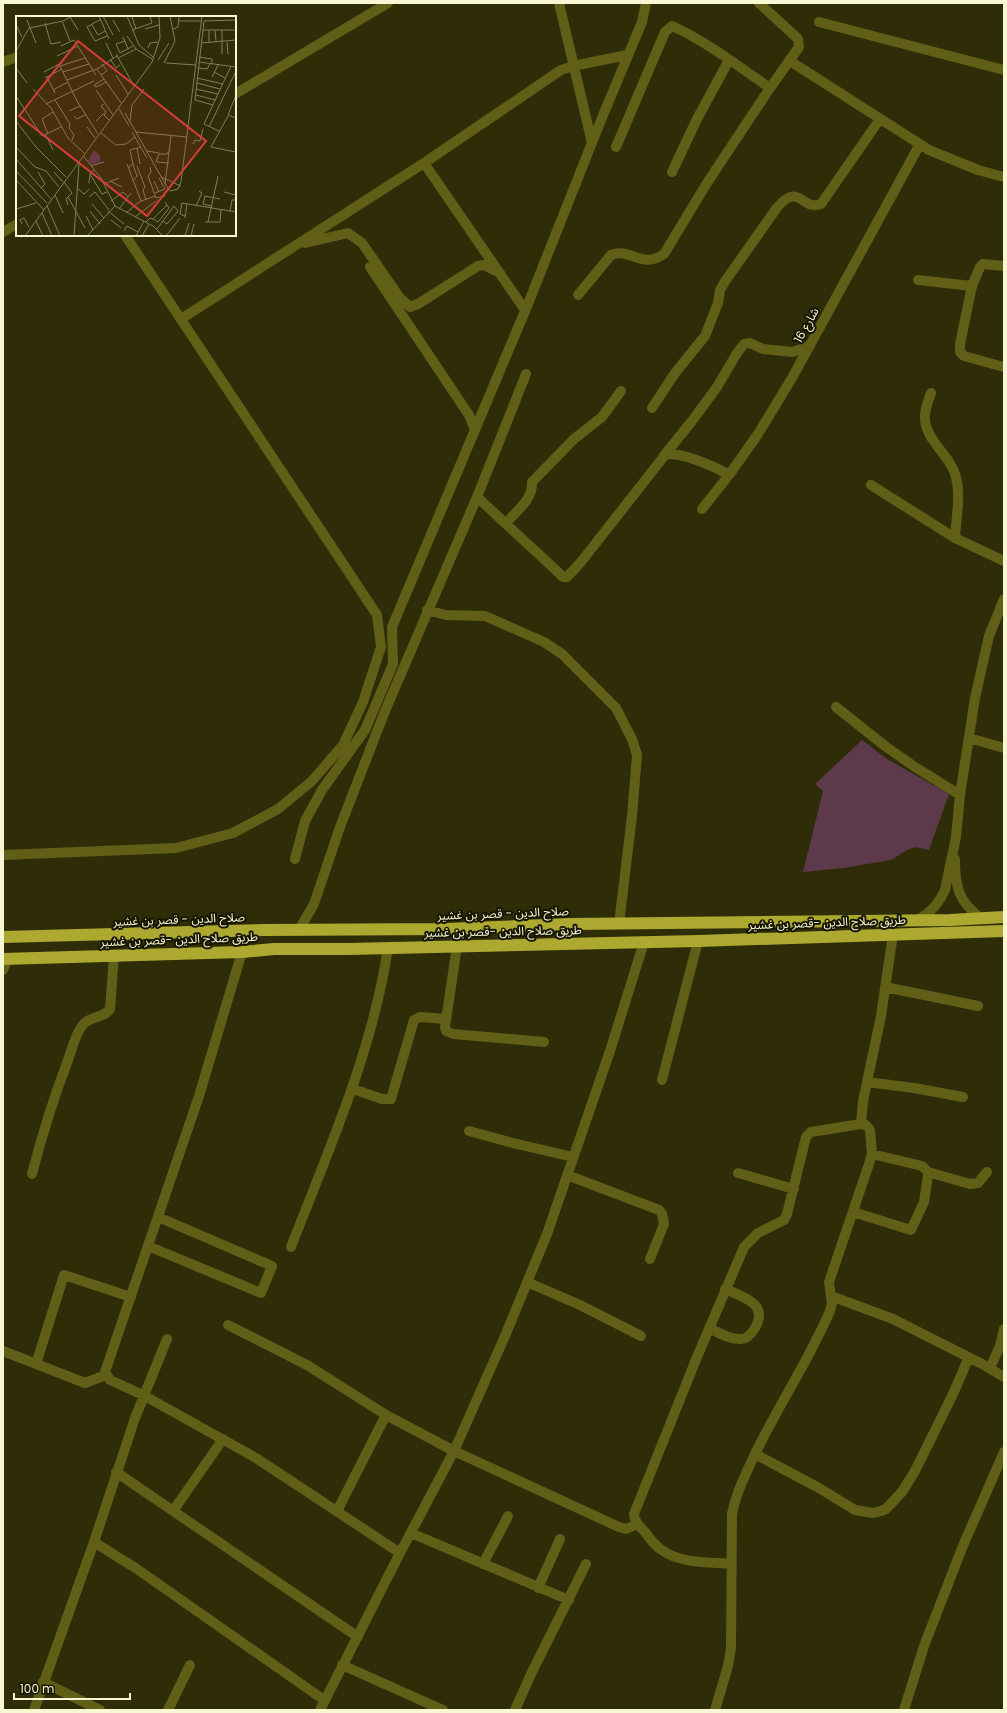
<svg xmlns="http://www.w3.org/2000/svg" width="1007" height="1713" font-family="Poppins,'Noto Sans Arabic',sans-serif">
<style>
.green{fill:#5c394b}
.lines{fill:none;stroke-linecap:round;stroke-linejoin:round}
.minor{stroke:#605e17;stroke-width:10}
.highway{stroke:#ada930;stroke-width:12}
.labels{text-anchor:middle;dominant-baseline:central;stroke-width:4;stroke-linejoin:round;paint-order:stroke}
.street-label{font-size:12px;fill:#f7f7d4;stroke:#161500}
.inset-road{fill:none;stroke:#7e7e5a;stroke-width:1}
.view{fill:#d93d39;fill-opacity:0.15;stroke:#d93d39;stroke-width:2}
.inset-edge{fill:none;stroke:#f7f7d4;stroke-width:2}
</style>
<rect width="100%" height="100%" fill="#2e2d08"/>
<!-- green -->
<path class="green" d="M862 740 887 759 949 794 929 850 916 847 907 850 891 860 844 868 803 872 823 791 815 784Z"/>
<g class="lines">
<!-- minor -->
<path class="minor" d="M559 3 592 143
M819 22 1004 70
M790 61 929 150 978 170 1004 177
M3 62 17 57
M235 94 388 3
M616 147 665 32 672 26C704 40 741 68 770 88
M424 163 525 310
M672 172 697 119 729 60
M3 232 17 224
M305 243 348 233 362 243 400 298 410 307 418 304 478 266 484 265 500 273
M370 267 469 415 475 430
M918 280 972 286 980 267 983 264 1004 266
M972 286 960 344V352L964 356 1004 367
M578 295 611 255C631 247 641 270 664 254L707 183 770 88 799 47 798 39 795 36 759 3
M181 319 424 163 561 70 573 66 627 55
M931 393C928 401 924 411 925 420 927 442 951 456 956 477 961 497 956 518 955 538
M652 408 675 373 705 336 718 303 720 290 726 280 776 209C799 180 802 212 821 204L880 119
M663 457 692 421 717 387 737 353 744 344 750 343 763 349 792 352 810 346
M871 485 955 538 1004 561
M477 497 559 573 563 577H567L581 562 665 455C680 451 716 467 729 475
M702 509 729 475 758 434 792 378 920 144
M506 523C517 511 533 499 532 482L574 439 602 417 621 391
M427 610 446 615 485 616 544 642 562 654 616 708 632 739 637 755 632 816 619 924
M836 707 885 746 915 767 960 795
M969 738 1004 748
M3 855 176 848 233 833 278 809 312 781 343 745 363 702 381 647 377 615 125 235
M295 859 305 821 322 790 365 730 393 664 392 627 528 304 599 125 642 22 646 3
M955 859C955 886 958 902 982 919
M919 919C932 912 939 903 945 890L956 837 960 795 975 698 989 636 1004 599
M299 930 314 904 340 827 385 711 477 497 526 374
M457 946 445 1027 446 1031 453 1034 544 1042
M242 952 199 1096 105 1372 110 1380 143 1395 256 1458 400 1553
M3 970 7 959
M885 987 978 1006
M662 1080 698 941
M867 1082 914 1088 963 1097
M353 1089 382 1099H391L414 1020 420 1017 446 1019
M469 1131 509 1142 573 1157
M872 1154 922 1166 928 1172 970 1184 978 1183 987 1172
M738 1173 794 1189
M32 1174C42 1135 54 1097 68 1060 72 1049 75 1035 82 1026 88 1016 105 1018 110 1009L114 955
M567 1175 659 1210 662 1214 664 1224 650 1259
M853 1212 911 1230 924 1202 928 1175V1172
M148 1246 261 1293 272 1266 158 1217
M291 1247C329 1149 372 1053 388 948
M527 1282 580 1305 641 1336
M831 1296 893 1319 982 1364 1004 1377
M228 1325 307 1365 386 1415 454 1451 619 1527 626 1529 637 1524
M709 1328C718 1332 730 1340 741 1339 747 1339 752 1333 755 1328 769 1304 744 1297 725 1289
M3 1351 85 1383 106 1375
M36 1364 64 1275 131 1297
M990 1368 1000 1346 1004 1329
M755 1454 819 1488 855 1510 873 1513 881 1511 886 1509 902 1492 915 1471 953 1394 969 1357
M116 1472 358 1637
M173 1511 223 1439
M337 1511 386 1415
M411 1533 569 1600
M94 1542 137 1569 324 1700
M483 1564 508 1516
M732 1564C710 1562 681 1564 662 1550 655 1546 650 1539 645 1532 640 1527 634 1522 634 1514L697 1357 744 1247 758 1233 784 1220 787 1214 806 1137 811 1132 861 1124
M538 1588 560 1539
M342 1665 443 1710
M43 1682 100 1710
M34 1710 94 1542 135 1418 167 1339
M168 1710 190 1665
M320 1710 400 1553 454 1451 505 1336 547 1234 610 1051 644 942
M515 1710 532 1672 586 1564
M715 1710 728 1666 731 1648 732 1514C736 1492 746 1474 755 1454 778 1406 809 1360 830 1311L832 1303 829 1282 869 1164 872 1154 870 1130 866 1125 861 1124 863 1101 881 1016 893 934
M904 1710 924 1646 962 1548 1004 1452"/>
<!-- highway -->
<path class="highway" d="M3 937 264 930 446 929 570 924 950 920 1004 917
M3 959 242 952 274 949H349L698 941 1004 931"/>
</g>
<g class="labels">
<!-- street labels -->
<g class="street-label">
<text transform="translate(806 325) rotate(-61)">شارع 16</text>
<text transform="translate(503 913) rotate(-2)">صلاح الدين - قصر بن غشير</text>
<text transform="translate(179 919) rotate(-2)">صلاح الدين - قصر بن غشير</text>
<text transform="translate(827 922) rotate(-2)">طريق صلاح الدين -قصر بن غشير</text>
<text transform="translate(503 931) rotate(-1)">طريق صلاح الدين -قصر بن غشير</text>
<text transform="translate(179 939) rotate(-2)">طريق صلاح الدين -قصر بن غشير</text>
</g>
</g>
<!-- overview -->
<g transform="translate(16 16)">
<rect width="220" height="220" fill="#2e2d08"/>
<path d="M78 134 84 140V146L75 149 72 145Z" fill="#5c394b"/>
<path class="inset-road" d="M83 0 93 23M87 0 97 19M111 0 123 29 137 41M54 1 62 14M116 1 120 13M85 3 71 11 79 25 91 20M11 4 20 27M97 4 104 16M46 5 54 25M163 5H185M29 7 35 28 45 26M0 9 6 21M76 9 82 19 89 15M129 13 143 9M157 13 162 11 163 0M116 14 136 7 134 0M187 14H220M199 14 200 26M206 14V38M111 20 120 33 136 43M107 21 112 33M109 25 100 28 104 37 117 30M211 26 212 38M90 27 97 42M185 27 220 24M193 27V14M45 30 58 24 80 59M132 32 134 27 142 26M0 35 13 12 47 5 56 0M100 38 118 70M41 40 62 30M183 41 196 43V48M102 42 120 33M94 43 100 52 104 49M142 44 153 27M183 46 220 51M148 47 159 25 154 0M150 47 180 49M44 50 69 42M0 52 11 67M182 52 191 53 194 48M81 53 101 40M28 56 43 48 61 85 82 118M47 56 73 48M198 56 209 62M85 59 91 55 86 48M100 59 112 78M31 61 39 77M196 61 202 49M29 62 46 53M181 62 207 68M88 63 78 69 80 71 90 66M51 64 81 53 105 87M181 67 204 73M17 73 35 92 52 122 68 137M180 73 202 78M37 74 52 66M80 74 97 99M180 79 199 84M220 79 212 99 220 102M0 80 26 120 45 111M39 84 54 108 53 112 58 119 56 124M30 88 78 65M197 89 179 84 188 5 220 4M103 93 113 110M53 95 64 90M109 97 151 171 154 175 162 173 165 166 186 0M88 99 90 96 85 90 88 88M58 100 61 103 69 99M212 100 195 131 220 136M0 105 20 131 50 161M80 105 87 98 93 104M114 105 116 89 128 73M71 111 79 122M193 111 220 55M203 115 188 108 215 50M116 116 131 142M120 116 171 121M85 117 100 129 110 128 119 121M32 118 26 103 37 96M30 119 37 134M177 128 179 124 184 125 187 113M0 131 19 151 30 155 43 171M121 132 124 148M131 135 143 137M68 141 85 162 99 190 137 210 147 220M0 143 35 183M140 146 143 138H151L153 135M141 146 153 147M111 148 125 185M75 150 88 146M121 150 129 171 127 174 130 184M134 151 135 156 132 160 140 182 149 180M112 152 117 148 114 134 125 131M0 155 31 187M22 156 29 168 25 172M38 156 47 166M74 158 86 178 91 176M145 161 165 170M0 164 28 194M94 165 106 171M117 165 121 160 117 148M138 165 143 176M48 166 56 177 50 183 52 189M73 167 74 158 78 154M88 168 103 162M149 168 155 120M61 172 68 178 73 173M208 176 220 179M139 177 149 173 143 162M39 179 47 197M52 181 69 212M73 181 79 176 93 194M95 185 107 176 112 181M76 188 88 202M31 190 44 220M180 190 186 177 183 175M195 190 187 188 189 180 204 183M0 193 20 187M103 193 115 177M74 195 84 208M92 195 108 208M214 195 216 184H220M26 197 36 220M110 197 123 186 139 180M70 200 77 214M169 200 164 198 166 187 220 196M119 201 140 185M169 202 171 188M137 203 142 206 153 192 149 186M95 204 105 212M20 205 27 220M130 206 134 202 137 203 151 189M189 206H204L205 194M192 206 202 160M6 208 4 204 8 202 13 211M141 213 158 190 162 195 151 208 147 205M108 215 111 210 122 216M9 220 136 46 144 22 143 0M58 220 63 148M71 220 99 190M120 220 128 205M126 220 133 208M150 220 164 202M169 220 173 207M175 220 178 208"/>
<path class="view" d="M62 25 190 125 131 200 3 100Z"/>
<rect width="220" height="220" class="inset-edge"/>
</g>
<!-- border -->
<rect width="1007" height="1713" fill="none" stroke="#f7f7d4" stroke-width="8"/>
<!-- scale -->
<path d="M14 1693v6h116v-6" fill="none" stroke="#f7f7d4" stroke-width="2"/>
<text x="20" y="1693" font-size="12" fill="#f7f7d4" stroke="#161500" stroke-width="3" paint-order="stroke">100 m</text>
</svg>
